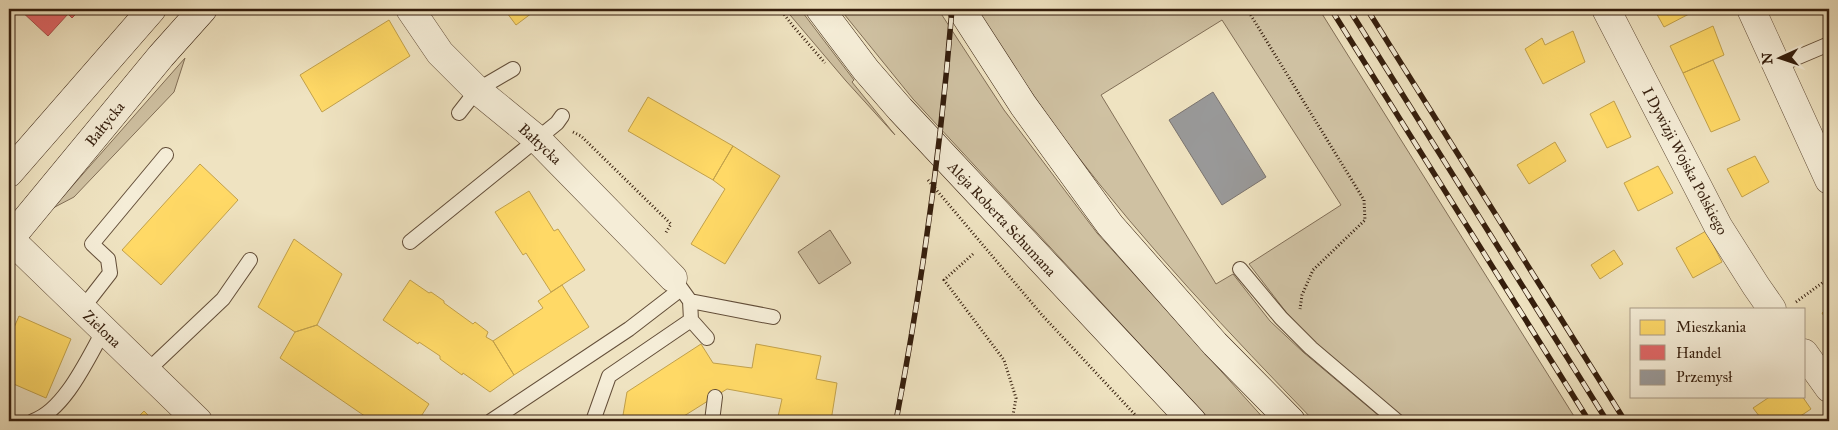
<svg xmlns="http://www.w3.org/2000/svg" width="1838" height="430" font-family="'IM FELL Great Primer',serif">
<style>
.green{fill:#cfc1a2;stroke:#826f57}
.homes{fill:#ffd966;stroke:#c2a14b}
.shops{fill:#e06666;stroke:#ac504b}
.industry{fill:#999;stroke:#7b746f}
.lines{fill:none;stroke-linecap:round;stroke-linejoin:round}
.lane-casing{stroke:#634e39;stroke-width:16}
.street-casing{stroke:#634e39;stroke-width:29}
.secondary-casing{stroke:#341d0c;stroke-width:29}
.path{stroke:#341d0c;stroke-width:3;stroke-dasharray:1 2.5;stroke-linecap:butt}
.lane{stroke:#f5edd7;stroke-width:14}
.street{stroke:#f5edd7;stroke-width:28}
.secondary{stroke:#f5edd7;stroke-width:28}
.rail-casing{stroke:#341d0c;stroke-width:5.5}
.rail{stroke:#f5edd7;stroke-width:4;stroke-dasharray:11;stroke-linecap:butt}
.labels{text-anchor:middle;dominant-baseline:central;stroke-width:5;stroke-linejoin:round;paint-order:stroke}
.street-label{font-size:15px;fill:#341d0c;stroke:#f5edd7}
</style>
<rect width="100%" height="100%" fill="#efe3c1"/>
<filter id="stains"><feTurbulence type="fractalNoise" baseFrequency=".004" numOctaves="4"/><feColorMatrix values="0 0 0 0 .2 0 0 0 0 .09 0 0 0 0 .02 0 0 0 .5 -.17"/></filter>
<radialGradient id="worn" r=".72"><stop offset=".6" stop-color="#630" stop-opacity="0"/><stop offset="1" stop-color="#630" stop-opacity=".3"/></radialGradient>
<!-- green -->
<path class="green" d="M785 9H800L854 80 852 82 895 135 846 81Z
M840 9H938L1004 110 1097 233 1266 421H1211L913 99Z
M976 9H1319L1577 421H1405L1315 344 1286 312 1249 264 1341 205 1222 20 1101 95 1216 284 1233 274 1270 321 1303 352 1385 421H1314C1230 334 1146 246 1072 149 1038 104 1007 56 976 9Z
M185 58 174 92 74 197 53 208Z
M830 230 851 263 819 284 798 252Z"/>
<!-- homes -->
<path class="homes" d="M504 9H543L542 11 536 10 516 25Z
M1654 9H1687L1689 14 1664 27Z
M389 20 410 56 322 112 300 75Z
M1713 26 1724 55 1683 73 1670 46Z
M1573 31 1585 62 1543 84 1525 49 1542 38 1545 45Z
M1713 60 1740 120 1711 132 1683 73Z
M648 97 733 146 713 180 628 131Z
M1614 101 1631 137 1607 148 1590 114Z
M1555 142 1566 161 1529 184 1517 165Z
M733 146 780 176 725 264 691 244 725 189 713 180Z
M1755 156 1769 182 1742 197 1727 169Z
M200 164 238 200 161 285 122 250Z
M1658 166 1673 193 1638 211 1624 183Z
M529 191 554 231 558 229 585 270 551 292 526 253 523 255 495 212Z
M1706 231 1722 262 1693 278 1676 248Z
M294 239 342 274 317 325 295 332 258 307Z
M1614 250 1623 264 1600 279 1591 265Z
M410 280 429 293 431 292 444 301V303L473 324 475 322 488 332 486 337 493 341 514 375 490 392 463 373 462 375 440 359V356L419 342 418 344 383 320Z
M562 285 589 327 514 375 493 341 543 308 538 301Z
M1829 308V324L1822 313Z
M19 316 71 339 46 398 9 382V339Z
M317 325 429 404 418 421H372L280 358 295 332Z
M701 344 713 363 752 368 756 344 821 356 816 379 837 383 831 421H777L782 399 727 389 676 421H622L627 392Z
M1771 396H1802L1811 409 1793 421H1763L1753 408Z
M144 411 154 421H134Z"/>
<!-- shops -->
<path class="shops" d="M19 9H81L72 18 68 14 48 36Z"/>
<!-- industry -->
<path class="industry" d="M1213 92 1266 177 1222 205 1169 120Z"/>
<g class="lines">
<!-- lane casing -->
<g class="lane-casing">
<path id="lane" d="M1777 66 1829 44
M459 113 477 90 513 69
M410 242 557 123 562 116
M1240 269 1281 318 1311 348 1397 421
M690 301 773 317
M82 309 110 273 108 259 92 244 166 155
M691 320 707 338
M146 372 223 299 250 260
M33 421C65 410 88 358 104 330
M491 421 629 329 681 289
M593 421 609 376 691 320 690 301 677 283
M712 421 715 397"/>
</g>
<!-- street casing -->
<g class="street-casing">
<path id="street" d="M410 9 440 53 477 90 537 139 673 278
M1606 9 1718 226 1756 286 1772 309
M1751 9 1829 180
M9 236 10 239 198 421
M1804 353 1829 388"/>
</g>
<!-- secondary casing -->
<g class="secondary-casing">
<path id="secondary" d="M820 9 866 70 900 109 1192 421
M961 9 1023 105 1110 225 1215 344 1291 421
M9 173 152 9
M9 240 161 56 203 9"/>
</g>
<!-- path -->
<path class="path" d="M780 9 793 26 825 63
M1247 9 1364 200 1365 220 1313 270 1302 295 1300 309
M573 132 581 136 671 224 665 234
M928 180 1042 315 1141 421
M973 254 944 280 1004 360 1016 398 1012 421
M1796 302 1829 278"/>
<!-- lane -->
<use href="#lane" class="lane"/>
<!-- street -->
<use href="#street" class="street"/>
<!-- secondary -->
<use href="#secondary" class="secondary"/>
<!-- rail casing -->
<g class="rail-casing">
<path id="rail" d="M1331 9 1589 421
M1349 9 1607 421
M1367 9 1625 421
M896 421C922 285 941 147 952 9"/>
</g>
<!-- rail -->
<use href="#rail" class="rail"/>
</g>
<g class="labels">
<!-- street labels -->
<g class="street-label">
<text transform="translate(105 124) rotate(-51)">Bałtycka</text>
<text transform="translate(540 144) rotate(43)">Bałtycka</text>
<text transform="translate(1685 161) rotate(62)">I Dywizji Wojska Polskiego</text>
<text transform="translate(1002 219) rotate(47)">Aleja Roberta Schumana</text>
<text transform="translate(102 329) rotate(44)">Zielona</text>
</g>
</g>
<!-- margin -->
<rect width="1838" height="430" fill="none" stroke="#efe3c1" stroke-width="30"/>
<rect x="10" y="10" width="1818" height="410" fill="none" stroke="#341d0c" stroke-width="2.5"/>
<rect x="15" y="15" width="1808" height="400" fill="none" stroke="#341d0c"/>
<!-- legend -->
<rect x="1630" y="308" width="175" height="90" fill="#f5edd7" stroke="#a89a86"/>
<rect x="1640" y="320" width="25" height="15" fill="#ffd966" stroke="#a89a86"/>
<text x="1676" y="332" font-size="15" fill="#341d0c">Mieszkania</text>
<rect x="1640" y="345" width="25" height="15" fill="#e06666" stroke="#a89a86"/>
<text x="1676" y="358" font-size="15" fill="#341d0c">Handel</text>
<rect x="1640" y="370" width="25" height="15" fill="#999999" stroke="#a89a86"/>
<text x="1676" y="382" font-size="15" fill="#341d0c">Przemysł</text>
<!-- north arrow -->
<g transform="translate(1780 58) rotate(267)" stroke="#f5edd7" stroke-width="4" paint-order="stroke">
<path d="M0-4L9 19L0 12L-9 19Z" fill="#341d0c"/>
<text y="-8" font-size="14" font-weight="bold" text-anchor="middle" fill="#341d0c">N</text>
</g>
<rect width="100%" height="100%" filter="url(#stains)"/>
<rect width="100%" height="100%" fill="url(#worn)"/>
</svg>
